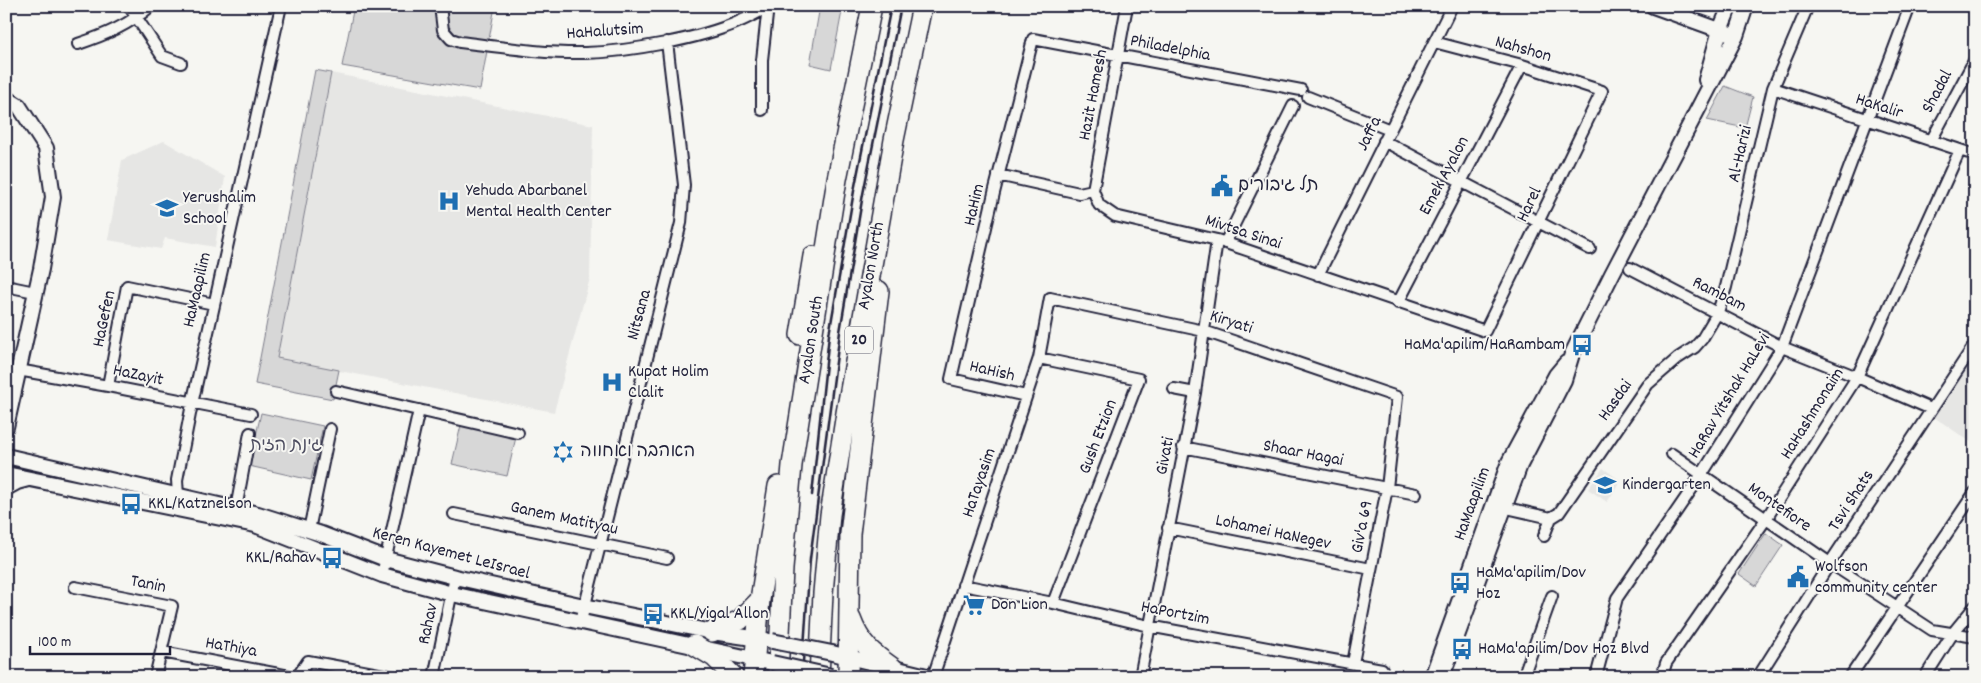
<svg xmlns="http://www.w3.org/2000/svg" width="1981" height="683" font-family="Dekko,'Playpen Sans Hebrew',sans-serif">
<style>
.built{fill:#e6e6e4}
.green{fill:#d7d7d7;stroke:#7c7c89}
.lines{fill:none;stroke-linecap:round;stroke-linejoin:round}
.street-casing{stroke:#22223b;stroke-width:14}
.secondary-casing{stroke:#22223b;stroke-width:18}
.highway-casing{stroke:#22223b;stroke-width:22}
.street{stroke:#f6f6f2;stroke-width:10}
.secondary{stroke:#f6f6f2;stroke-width:14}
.highway{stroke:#f6f6f2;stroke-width:19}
.rail{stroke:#22223b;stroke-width:2.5}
.secondary-bridge-casing{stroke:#22223b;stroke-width:18;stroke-linecap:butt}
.secondary-bridge{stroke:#f6f6f2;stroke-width:14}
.labels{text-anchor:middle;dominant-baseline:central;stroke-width:4;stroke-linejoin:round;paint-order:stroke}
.shield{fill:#f6f6f2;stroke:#626272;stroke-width:1}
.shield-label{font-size:16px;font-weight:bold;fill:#22223b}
.street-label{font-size:18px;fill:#22223b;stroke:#f6f6f2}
.poi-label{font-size:18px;fill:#22223b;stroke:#f6f6f2;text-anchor:start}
.park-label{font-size:18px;fill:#4f4f62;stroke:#f6f6f2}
</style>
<rect width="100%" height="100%" fill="#f6f6f2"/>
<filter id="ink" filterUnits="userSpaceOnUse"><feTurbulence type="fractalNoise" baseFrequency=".02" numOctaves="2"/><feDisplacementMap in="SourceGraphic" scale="10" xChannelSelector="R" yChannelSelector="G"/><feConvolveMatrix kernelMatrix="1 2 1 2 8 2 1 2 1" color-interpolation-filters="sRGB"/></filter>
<g filter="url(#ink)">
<!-- built -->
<path class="built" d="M331 73 593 125 590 278 554 412 277 359Z
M164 141 225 177 215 247 165 238 161 249 108 240 122 160Z
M1975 352V445L1931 415Z
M1603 468 1621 481 1607 502 1588 489Z"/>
<!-- green -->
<path class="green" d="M354 6H495L480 90 342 66Z
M820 6H843L831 69 810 64Z
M315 70 331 73 277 358 339 370 333 399 255 384Z
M1725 86 1753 97 1745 128 1707 120Z
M261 413 323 426 311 480 249 466Z
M461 425 516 437 507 476 452 464Z
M1766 533 1783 545 1756 586 1739 574Z
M866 662 931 677H865Z"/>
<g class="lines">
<!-- street casing -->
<g class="street-casing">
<path id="street" d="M129 6 162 56 181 63
M440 6 443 30 451 39 460 42C501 47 544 54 585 53 627 52 700 39 738 22 748 18 758 12 768 7
M78 44C105 35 129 25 151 6
M1773 88 1975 155
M1308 97 1390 130
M762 110V60L768 6
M1384 141 1590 249
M1931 141 1975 59
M998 175 1079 193 1093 190
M1093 190 1099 205 1115 216 1217 240 1485 331 1602 91 1522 65 1434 42
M1093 190 1127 6
M1225 243 1293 106
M1630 268 1782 347 1857 377 1931 409
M1318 275 1452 6
M6 286 35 292
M1398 303 1522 65
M1039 358 1139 379 1053 603
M18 370 108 386 251 414
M108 386 127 286 214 304
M1174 389 1195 393
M336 391 518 433
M1026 396 951 379 994 193 1033 39 1301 90
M1183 447 1416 494
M1672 454 1830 563 1932 630 1975 637
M178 496 177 480 192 404 281 6
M1498 506 1551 518
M236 509 250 433
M454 514 667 558
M1168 528 1371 569
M309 530 330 429
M1544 536 1551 518 1559 513 1648 384 1678 358 1695 347 1702 339 1718 312 1726 287 1773 88 1808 6
M382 575 419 410
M963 585 1053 603 1149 626 1382 669
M75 587 172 606 155 677
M581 621 681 223 684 185 667 42
M162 652 295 677
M297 677 308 661 395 677
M434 677 455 577
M933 677 1039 358 1050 298 1204 331 1397 397 1387 488 1353 663
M1140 677 1195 393 1217 240
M1523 677 1552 596
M1596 677 1617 598 1702 474 1782 347 1910 6
M1662 677 1666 663 1766 519 1857 377 1960 150
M1758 677 1830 563 1975 344
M1850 677 1975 492
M1925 677 1953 633 1975 606"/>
</g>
<!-- secondary casing -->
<g class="secondary-casing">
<path id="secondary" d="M1653 6 1728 33
M1706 80 1720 30 1730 6
M6 98 19 106 46 148 53 197 41 269 6 427
M6 456 258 514 321 534 386 559 455 577 584 606 712 632 766 640
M6 474 255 525 382 575 452 594 772 663
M6 488 17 482 28 479
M832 653 931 677
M1432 677 1509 462 1556 375 1566 363
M1442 677 1520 465 1564 380 1572 354 1612 274 1736 36 1746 6"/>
</g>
<!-- highway casing -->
<g class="highway-casing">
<path id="highway" d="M800 335 813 256
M851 619C860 644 872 653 893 668
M712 632 740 620 760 600
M694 645 714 657 734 677
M753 677 760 600 778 486
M778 677 783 569 792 465 837 179 872 6
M819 677 823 593 830 515 846 413 894 140 922 6
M848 677 850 534 879 291"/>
</g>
<!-- street -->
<use href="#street" class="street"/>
<!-- secondary -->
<use href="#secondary" class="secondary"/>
<!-- highway -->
<use href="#highway" class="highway"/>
<!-- rail -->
<path class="rail" d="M812 495 829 335 854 191 891 6
M802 677 810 559 840 332 863 194 901 6"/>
<!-- secondary-bridge casing -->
<g class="secondary-bridge-casing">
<path id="secondary-bridge" d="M772 641 832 653
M772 663 831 676"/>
</g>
<!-- secondary-bridge -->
<use href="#secondary-bridge" class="secondary-bridge"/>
</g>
</g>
<!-- icons -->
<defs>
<g id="civic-bare" transform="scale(1.725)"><path d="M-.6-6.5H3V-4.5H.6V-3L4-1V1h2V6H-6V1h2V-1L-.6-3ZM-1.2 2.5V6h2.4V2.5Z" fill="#1f6fb2" stroke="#f6f6f2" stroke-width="2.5" paint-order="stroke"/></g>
<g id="hospital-bare" transform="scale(1.725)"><path d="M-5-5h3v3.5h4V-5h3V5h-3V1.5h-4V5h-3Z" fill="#1f6fb2" stroke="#f6f6f2" stroke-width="2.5" paint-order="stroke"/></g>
<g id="school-bare" transform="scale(1.725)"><path d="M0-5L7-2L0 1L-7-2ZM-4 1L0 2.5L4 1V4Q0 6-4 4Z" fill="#1f6fb2" stroke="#f6f6f2" stroke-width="2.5" paint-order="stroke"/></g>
<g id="bus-bare" transform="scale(1.725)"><path d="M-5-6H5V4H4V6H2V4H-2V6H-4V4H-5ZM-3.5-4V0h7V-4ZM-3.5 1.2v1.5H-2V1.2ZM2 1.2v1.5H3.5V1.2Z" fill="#1f6fb2" stroke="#f6f6f2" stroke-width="2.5" paint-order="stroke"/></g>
<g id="synagogue-bare" transform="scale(1.725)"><path d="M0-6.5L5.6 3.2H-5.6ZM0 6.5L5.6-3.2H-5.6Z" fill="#1f6fb2" stroke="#f6f6f2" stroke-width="2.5" paint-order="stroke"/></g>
<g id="supermarket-bare" transform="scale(1.725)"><path d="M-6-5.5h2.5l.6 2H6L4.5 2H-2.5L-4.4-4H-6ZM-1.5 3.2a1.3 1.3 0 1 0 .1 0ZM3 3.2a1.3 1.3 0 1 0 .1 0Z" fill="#1f6fb2" stroke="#f6f6f2" stroke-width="2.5" paint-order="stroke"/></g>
</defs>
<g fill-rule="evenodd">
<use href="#civic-bare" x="1222" y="186"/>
<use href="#hospital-bare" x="449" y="201"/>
<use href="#school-bare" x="167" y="208"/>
<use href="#bus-bare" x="1582" y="345"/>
<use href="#hospital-bare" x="612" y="382"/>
<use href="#synagogue-bare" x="563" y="452"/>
<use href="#school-bare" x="1605" y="485"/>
<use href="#bus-bare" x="131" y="504"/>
<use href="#bus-bare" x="332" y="558"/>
<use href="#civic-bare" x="1798" y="577"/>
<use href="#bus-bare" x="1460" y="583"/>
<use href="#supermarket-bare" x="974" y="605"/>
<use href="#bus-bare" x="653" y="614"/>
<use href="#bus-bare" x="1462" y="649"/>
</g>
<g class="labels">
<!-- shield labels -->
<rect class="shield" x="845" y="326.5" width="28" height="27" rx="4"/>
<g class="shield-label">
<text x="859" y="340">20</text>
</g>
<!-- street labels -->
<g class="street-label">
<text transform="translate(605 32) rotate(-4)">HaHalutsim</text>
<text transform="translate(1170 49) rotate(11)">Philadelphia</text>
<text transform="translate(1523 50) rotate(16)">Nahshon</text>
<text transform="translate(1938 92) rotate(-62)">Shadal</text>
<text transform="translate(1094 95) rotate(-79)">Hazit Hamesh</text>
<text transform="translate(1879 107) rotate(18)">HaKalir</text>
<text transform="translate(1370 134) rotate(-64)">Jaffa</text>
<text transform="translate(1741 154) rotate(-77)">Al-Harizi</text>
<text transform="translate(1445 176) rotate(-62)">Emek Ayalon</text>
<text transform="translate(975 205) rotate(-77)">HaHim</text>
<text transform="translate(1530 205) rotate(-64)">Harel</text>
<text transform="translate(1243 233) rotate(18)">Mivtsa Sinai</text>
<text transform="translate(872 266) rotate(-80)">Ayalon North</text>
<text transform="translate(198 290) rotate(-77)">HaMaapilim</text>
<text transform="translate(1719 295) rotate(27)">Rambam</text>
<text transform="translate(640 315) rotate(-75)">Nitsana</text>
<text transform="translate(105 319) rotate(-78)">HaGefen</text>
<text transform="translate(1231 323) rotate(18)">Kiryati</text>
<text transform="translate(812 340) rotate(-81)">Ayalon South</text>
<text transform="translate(992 372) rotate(13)">HaHish</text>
<text transform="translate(138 376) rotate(12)">HaZayit</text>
<text transform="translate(1730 396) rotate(-59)">HaRav Yitshak HaLevi</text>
<text transform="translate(1616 401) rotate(-55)">Hasdai</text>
<text transform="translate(1813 414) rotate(-58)">HaHashmonaim</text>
<text transform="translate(1099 437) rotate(-69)">Gush Etzion</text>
<text transform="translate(1303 454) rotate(11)">Shaar Hagai</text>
<text transform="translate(1166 456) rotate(-79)">Givati</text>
<text transform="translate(980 483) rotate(-71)">HaTayasim</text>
<text transform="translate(1852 501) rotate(-57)">Tsvi Shats</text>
<text transform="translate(1473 504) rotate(-70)">HaMaapilim</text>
<text transform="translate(1779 508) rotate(35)">Montefiore</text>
<text transform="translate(564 519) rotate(12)">Ganem Matityau</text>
<text transform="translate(1363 527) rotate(-79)">Giv'a 69</text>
<text transform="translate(1273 533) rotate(12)">Lohamei HaNegev</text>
<text transform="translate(451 554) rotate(15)">Keren Kayemet LeIsrael</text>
<text transform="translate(148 585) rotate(11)">Tanin</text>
<text transform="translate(1175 614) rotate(11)">HaPortzim</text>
<text transform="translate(429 624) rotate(-78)">Rahav</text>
<text transform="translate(231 648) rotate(10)">HaThiya</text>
</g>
<!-- poi labels -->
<g class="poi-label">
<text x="1238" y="186">תל גיבורים</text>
<text x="466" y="191">Yehuda Abarbanel<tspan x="466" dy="21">Mental Health Center</tspan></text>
<text x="183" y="198">Yerushalim<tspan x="183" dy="21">School</tspan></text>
<text x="1565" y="345" text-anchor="end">HaMa'apilim/HaRambam</text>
<text x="628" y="372">Kupat Holim<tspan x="628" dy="21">Clalit</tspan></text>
<text x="580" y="452">האהבה ואחווה</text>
<text x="1622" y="485">Kindergarten</text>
<text x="148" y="504">KKL/Katznelson</text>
<text x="316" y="558" text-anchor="end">KKL/Rahav</text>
<text x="1815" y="567">Wolfson<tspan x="1815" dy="21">community center</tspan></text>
<text x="1476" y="573">HaMa'apilim/Dov<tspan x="1476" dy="21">Hoz</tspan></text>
<text x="991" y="605">Don Lion</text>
<text x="670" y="614">KKL/Yigal Allon</text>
<text x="1478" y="649">HaMa'apilim/Dov Hoz Blvd</text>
</g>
<!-- park labels -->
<g class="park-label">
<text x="286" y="446">גינת הזית</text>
</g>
</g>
<!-- margin -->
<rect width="1981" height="683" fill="none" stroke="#f6f6f2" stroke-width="25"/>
<rect x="12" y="12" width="1956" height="658" fill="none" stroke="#22223b" stroke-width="2" filter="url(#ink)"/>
<!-- scale -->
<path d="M30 646v8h140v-8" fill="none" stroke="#22223b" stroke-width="2.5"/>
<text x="38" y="646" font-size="15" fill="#22223b" stroke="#f6f6f2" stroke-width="4" paint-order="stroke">100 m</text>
</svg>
